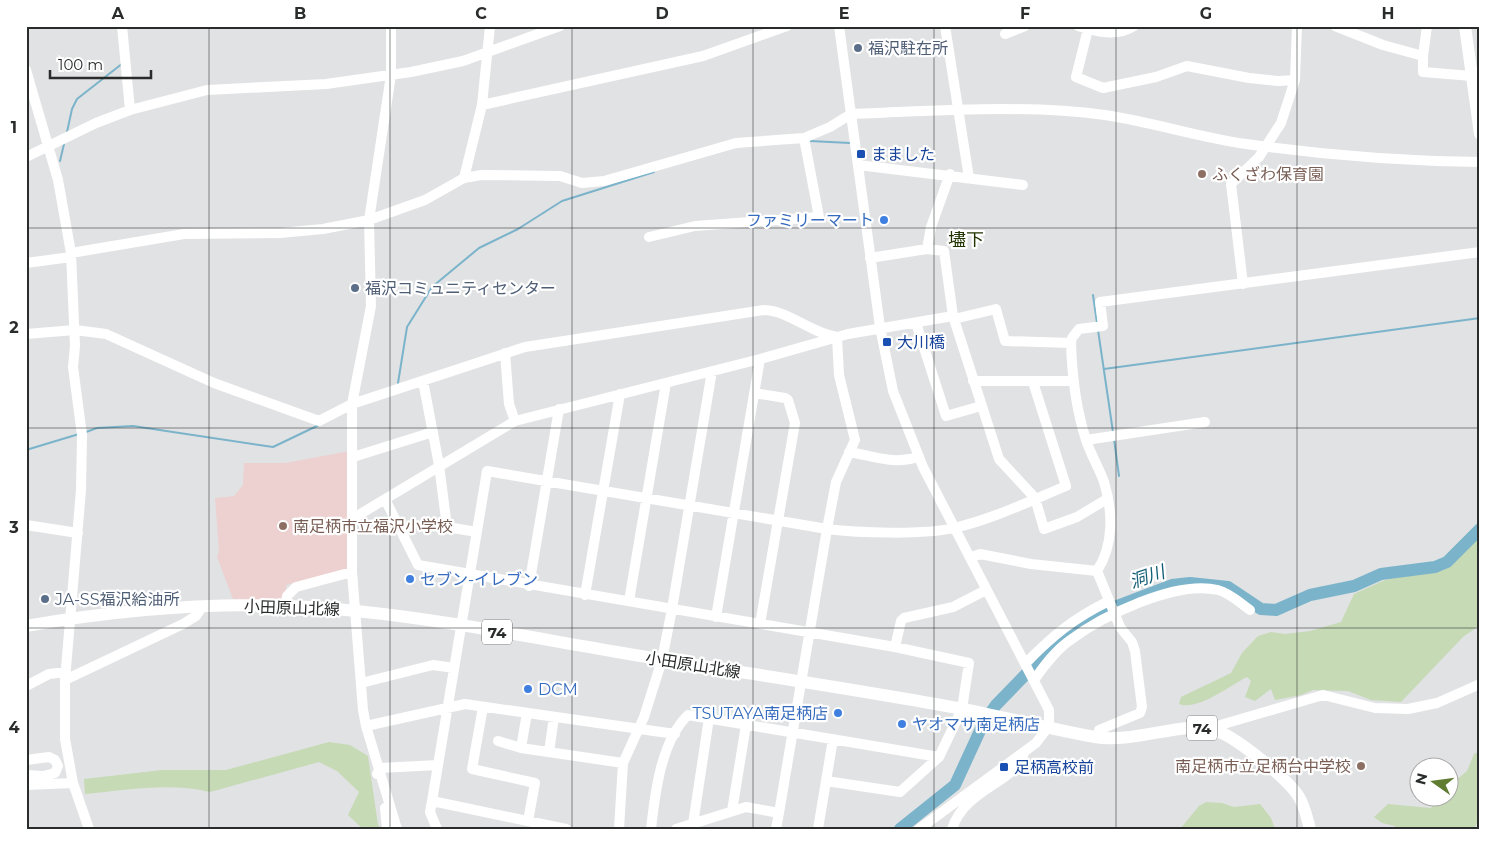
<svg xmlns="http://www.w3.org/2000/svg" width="1506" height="855" font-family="Montserrat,'Noto Sans JP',sans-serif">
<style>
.education{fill:#ecd1d0}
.green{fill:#c6dab5}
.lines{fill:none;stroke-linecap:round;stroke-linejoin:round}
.stream{stroke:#7bb4ca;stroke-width:2}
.river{stroke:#7bb4ca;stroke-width:12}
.minor{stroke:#fff;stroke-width:10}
.major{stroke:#fff;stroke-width:12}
.grid{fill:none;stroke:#2a2b2b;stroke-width:1;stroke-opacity:0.55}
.service-dot{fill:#5c6f8a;stroke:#fff;stroke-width:2}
.transit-dot{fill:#1a4fb4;stroke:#fff;stroke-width:2}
.education-dot{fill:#8d6e63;stroke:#fff;stroke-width:2}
.shop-dot{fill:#3f7fe0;stroke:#fff;stroke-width:2}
.labels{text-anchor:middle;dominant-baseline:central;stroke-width:4.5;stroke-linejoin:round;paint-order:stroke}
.shield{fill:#fff;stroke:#6a6b6b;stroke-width:1}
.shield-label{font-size:15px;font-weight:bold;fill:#2a2b2b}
.service-label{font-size:16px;fill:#4e5e75;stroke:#fff;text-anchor:start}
.transit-label{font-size:16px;fill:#164399;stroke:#fff;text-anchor:start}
.education-label{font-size:16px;fill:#785e54;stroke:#fff;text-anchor:start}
.shop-label{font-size:16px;fill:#366cbe;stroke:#fff;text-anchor:start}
.street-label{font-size:16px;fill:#2a2b2b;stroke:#fff}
.neighbourhood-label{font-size:18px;fill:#223400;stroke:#fff}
.water-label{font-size:18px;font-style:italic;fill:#145f76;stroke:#fff}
.neatline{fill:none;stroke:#2a2b2b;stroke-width:2}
.grid-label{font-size:16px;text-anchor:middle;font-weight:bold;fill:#2a2b2b}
</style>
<rect width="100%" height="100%" fill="#e1e2e4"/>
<!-- education -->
<path class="education" d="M350 451 349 571 286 585V593L283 601 233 599 217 557 219 551 215 498 234 496 243 485 244 463H285Z"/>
<!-- green -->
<path class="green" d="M1480 534V625L1463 637 1401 702 1371 700 1348 691 1313 690 1301 695 1275 700 1271 689 1255 701 1245 697 1251 681 1247 677C1229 686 1198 711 1179 704L1181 697 1231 673 1242 653 1258 636 1271 632 1285 634 1310 631 1341 622 1354 594 1385 580 1444 568 1455 561Z
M329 742 350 745 368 756 378 825 382 829H363L348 815 359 792 337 771 319 762 210 792C170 782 125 790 85 794L84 779 162 770H226Z
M1480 751V817L1474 829H1396L1395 826 1382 823 1374 817 1388 804 1431 808 1437 798H1448L1449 786 1467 771 1474 754Z
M1206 802 1222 803 1234 807 1260 804 1271 818 1275 829H1180L1199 806Z"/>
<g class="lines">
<!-- stream -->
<path class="stream" d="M67 132 72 109 77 99 123 63
M810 141 850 143
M60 161 64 144
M1093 295 1097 323
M1098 330 1113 432
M1104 369 1480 318
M398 383 407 327 432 287 479 248 518 229 562 201 654 172
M86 432 97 428 133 426 273 447 319 425
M1114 439 1119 476
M26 450 79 434"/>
<!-- river -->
<path class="river" d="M900 829 955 785 984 722 996 705 1062 637 1101 612 1172 585 1190 583 1228 587 1261 609 1276 610 1310 595 1354 586 1381 574 1435 567 1447 562 1480 529"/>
<!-- minor -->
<path class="minor" d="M122 26 130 110
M391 26V75L369 220 371 306 352 404V572L363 710 366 726 397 829
M839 26 880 327 893 391 923 467 1049 710V726L1036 743 919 829
M945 26 969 178
M1078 26C1097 32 1117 37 1134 26
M1335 26 1383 45 1423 56
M1427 26 1423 56V72L1472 76
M1088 29 1076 77 1103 88 1156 77 1187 66 1249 78 1278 81 1295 80
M1005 34 1025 26
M26 70 58 180 71 253 75 346 73 367 82 435 81 490 65 680V739L73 783 89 829
M482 105 703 56 787 26
M26 157 96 123 130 110 207 90 326 84 411 72 463 61 560 26
M858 165 1023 185
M464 178 482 105 490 26
M649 237 695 226 819 217 804 138
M927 249 931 227 950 174
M71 253 184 234 280 233 323 229 369 220 425 200 464 178 481 175 560 176 582 183 604 181 736 143 804 138 830 127 851 114C936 111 1021 104 1105 115 1152 122 1198 137 1246 144 1323 155 1402 161 1480 162
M870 258 927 249 944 251 953 316 999 459 1035 498 1044 529 1077 517 1107 499
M26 263 71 257
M1243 284 1231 184 1259 157 1281 123 1295 80 1297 26
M954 319 996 309 1005 341 1071 343C1072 376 1076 409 1086 440 1091 455 1099 468 1104 482 1113 511 1114 545 1097 571
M916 323 946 416 981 406
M26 334 75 330 106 334 214 383 319 421 352 404 525 347 764 310C790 311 808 332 837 337L839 375 855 440 836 482 827 529C858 533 924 535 954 528 993 519 1030 501 1066 486L1033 382
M1071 343 1072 338 1079 329 1103 326 1100 302 1480 252
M505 353 509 404 515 421
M423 381 439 465 447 527 477 532
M973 381H1072
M754 393 785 398 788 400 795 423 760 624
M1086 440 1205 422
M849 452C874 456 894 465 918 457
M353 457 433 432
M385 499 418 565 895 647 969 663 962 709 939 757 900 792 826 781
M352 519 515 421 760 359 848 334 953 316
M26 525 78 533
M970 558 980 554 1031 564 1097 571
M1097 571 1120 627 1132 642 1135 651 1142 707 1140 713 1099 730V738
M529 586 559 409
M585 595 620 394
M629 601 666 383
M285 606 287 596 296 587 352 572
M716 617 760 359
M895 647 901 621 904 618 953 607 986 590
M1025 664C1052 636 1074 618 1109 601
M65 680 183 624 196 616 202 607
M1034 680C1044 666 1055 651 1069 641 1102 616 1175 580 1218 590 1230 593 1240 603 1250 610
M361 683 433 665 454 668
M26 686 49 674 66 672
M483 707 472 769 535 783 528 821
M366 726 465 704 675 734
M1210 728 1323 695 1375 708 1408 709 1437 703 1480 684
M498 741 521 748 623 763
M521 748 527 713
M549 752 554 717
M26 760 49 757 55 760 58 766 55 773 43 776 26 775
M377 774 380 768 438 765
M26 785 73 783
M432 801 430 812 437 829
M385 808 387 829
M732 811 746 725
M693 824 709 718
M566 829 432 801 487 471 827 529 779 813 746 807 676 829
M619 829 623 763 644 717 662 660 672 609 712 371
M651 829C655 793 661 741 688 715L939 757
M776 829 779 813
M818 829 833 739
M952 829C965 788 1017 782 1024 753"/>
<!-- major -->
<path class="major" d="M1465 26 1480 134
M26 626C134 607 247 599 356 611 445 620 534 638 623 653 736 672 850 688 963 709 1007 718 1051 729 1095 737 1132 744 1187 720 1215 730 1236 737 1287 778 1299 797 1305 807 1307 818 1310 829"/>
</g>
<!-- grid -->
<path class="grid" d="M209 26V829M390 26V829M572 26V829M753 26V829M934 26V829M1116 26V829M1297 26V829M26 228H1480M26 428H1480M26 628H1480"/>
<!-- markers -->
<g class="service-dot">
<circle cx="858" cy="48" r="5"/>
<circle cx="355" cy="288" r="5"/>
<circle cx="45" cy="599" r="5"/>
</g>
<g class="transit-dot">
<rect x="856" y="149" width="10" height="10" rx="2.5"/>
<rect x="882" y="337" width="10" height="10" rx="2.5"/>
<rect x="999" y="762" width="10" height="10" rx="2.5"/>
</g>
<g class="education-dot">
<circle cx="1202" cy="174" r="5"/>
<circle cx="283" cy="526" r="5"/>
<circle cx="1361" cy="766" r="5"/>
</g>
<g class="shop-dot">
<circle cx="884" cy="220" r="5"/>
<circle cx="410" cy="579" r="5"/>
<circle cx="528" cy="689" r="5"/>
<circle cx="838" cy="713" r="5"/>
<circle cx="902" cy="724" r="5"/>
</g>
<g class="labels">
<!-- shield labels -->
<g class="shield">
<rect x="482" y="619.5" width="30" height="25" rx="4"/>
<rect x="1187" y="715.5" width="30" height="25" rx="4"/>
</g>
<g class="shield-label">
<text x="497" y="632">74</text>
<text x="1202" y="728">74</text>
</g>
<!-- service labels -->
<g class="service-label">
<text x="868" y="48">福沢駐在所</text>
<text x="365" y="288">福沢コミュニティセンター</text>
<text x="55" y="599">JA-SS福沢給油所</text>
</g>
<!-- transit labels -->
<g class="transit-label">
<text x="871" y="154">まました</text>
<text x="897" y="342">大川橋</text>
<text x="1014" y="767">足柄高校前</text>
</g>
<!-- education labels -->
<g class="education-label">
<text x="1212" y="174">ふくざわ保育園</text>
<text x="293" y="526">南足柄市立福沢小学校</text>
<text x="1351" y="766" text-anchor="end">南足柄市立足柄台中学校</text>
</g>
<!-- shop labels -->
<g class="shop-label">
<text x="874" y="220" text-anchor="end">ファミリーマート</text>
<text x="420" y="579">セブン-イレブン</text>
<text x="538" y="689">DCM</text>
<text x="828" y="713" text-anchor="end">TSUTAYA南足柄店</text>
<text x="912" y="724">ヤオマサ南足柄店</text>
</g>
<!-- street labels -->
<g class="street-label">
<text transform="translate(292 608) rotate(2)">小田原山北線</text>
<text transform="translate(693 665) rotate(9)">小田原山北線</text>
</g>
<!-- neighbourhood labels -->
<g class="neighbourhood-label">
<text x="966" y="240">壗下</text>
</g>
<!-- water labels -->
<g class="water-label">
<text transform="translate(1147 577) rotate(-19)">洞川</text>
</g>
</g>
<!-- border -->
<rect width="1506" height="855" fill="none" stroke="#ffffff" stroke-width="55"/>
<!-- north arrow -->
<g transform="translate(1434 782) rotate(284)"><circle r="24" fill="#ffffff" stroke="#aaaaaa"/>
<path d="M0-4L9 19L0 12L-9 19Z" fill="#607c31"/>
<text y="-8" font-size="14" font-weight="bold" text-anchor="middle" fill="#2a2b2b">N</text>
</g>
<!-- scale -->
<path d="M50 70v8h101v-8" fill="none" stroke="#2a2b2b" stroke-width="2.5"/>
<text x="58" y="70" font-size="15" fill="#2a2b2b" stroke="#ffffff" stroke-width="4" paint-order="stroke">100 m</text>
<rect x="28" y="28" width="1450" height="800" class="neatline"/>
<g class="grid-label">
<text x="118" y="19">A</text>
<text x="300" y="19">B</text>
<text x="481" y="19">C</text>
<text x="662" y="19">D</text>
<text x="844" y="19">E</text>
<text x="1025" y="19">F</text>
<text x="1206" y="19">G</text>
<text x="1388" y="19">H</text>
<text x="14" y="133">1</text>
<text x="14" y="333">2</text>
<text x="14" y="533">3</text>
<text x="14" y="733">4</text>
</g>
</svg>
